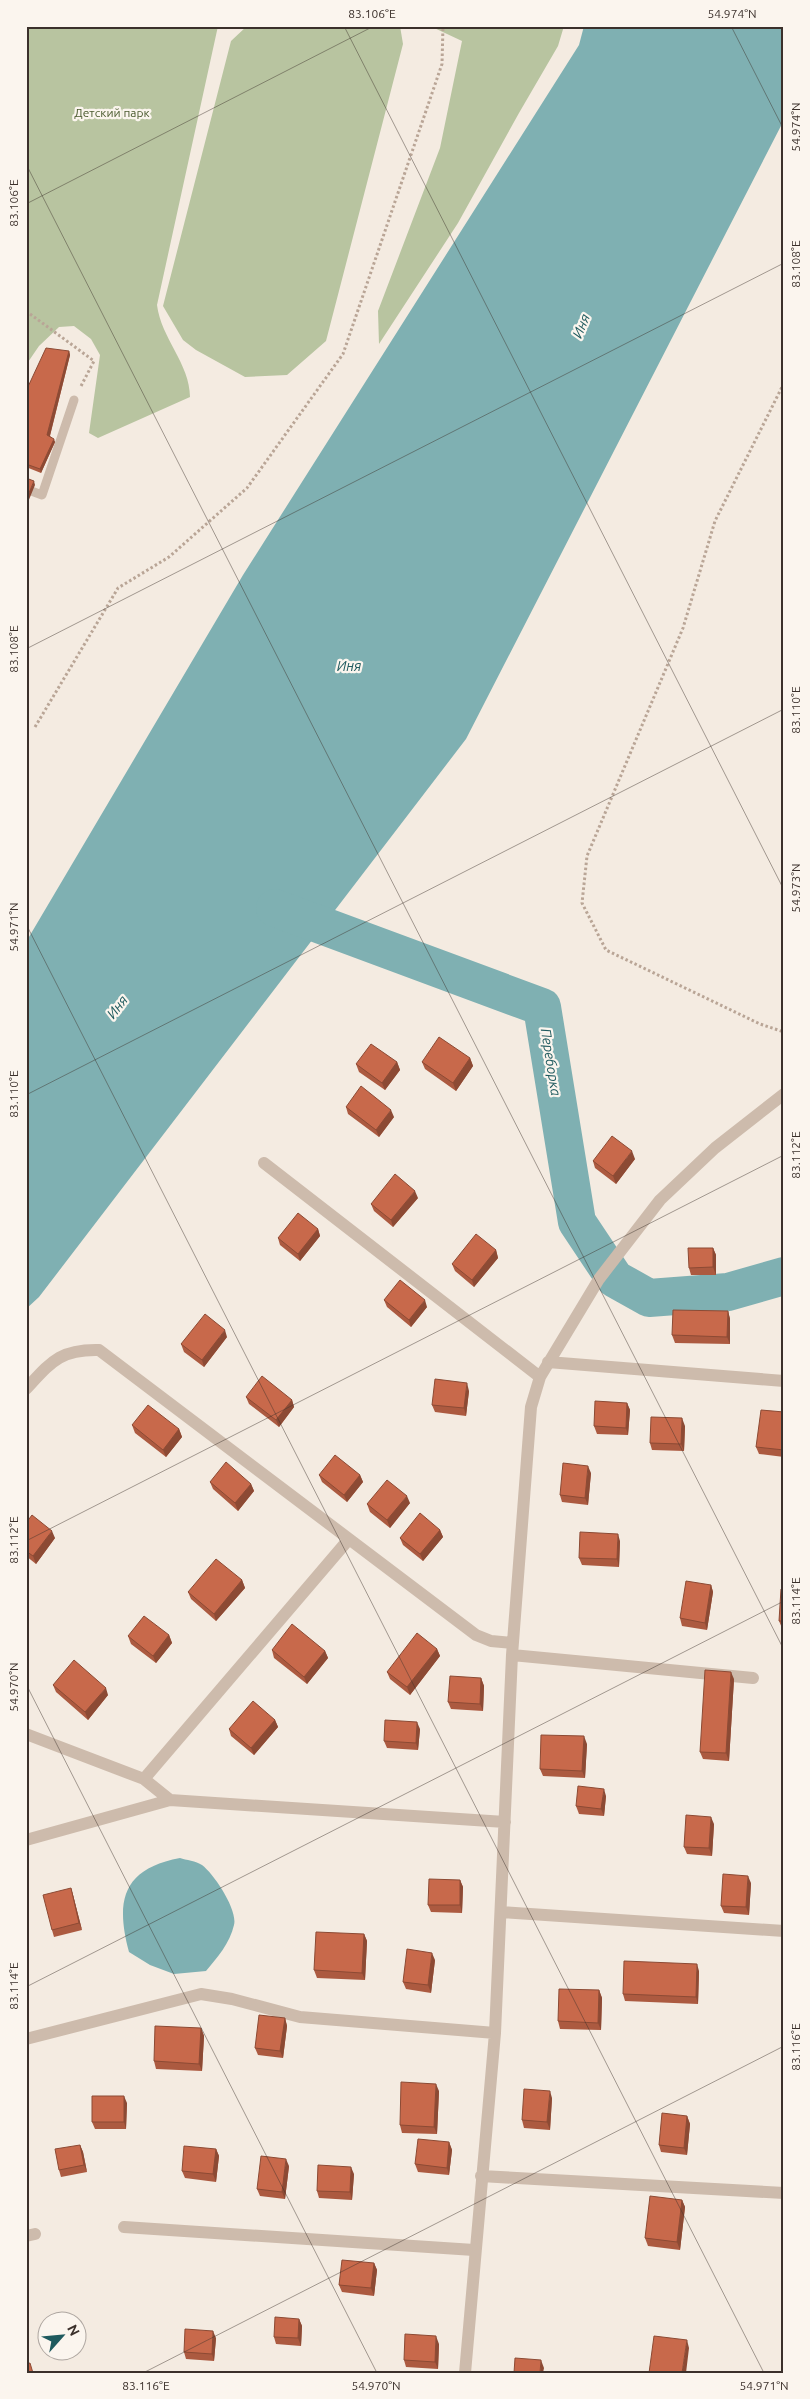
<svg xmlns="http://www.w3.org/2000/svg" width="810" height="2399" font-family="Ubuntu,sans-serif">
<style>
.green{fill:#b8c4a0}
.water{fill:#7fb0b2}
.lines{fill:none;stroke-linecap:round;stroke-linejoin:round}
.river{stroke:#7fb0b2;stroke-width:38}
.path{stroke:#b9a596;stroke-width:3;stroke-dasharray:2.5 2.5;stroke-linecap:butt}
.service{stroke:#cdbbac;stroke-width:9}
.minor{stroke:#cdbbac;stroke-width:12}
.wall{fill:#ac5a40}
.shaded-wall{fill:#8c4a34}
.building{fill:#c8694b;stroke:#8c4a34}
.ticks{fill:none;stroke:#3b302b;stroke-width:1;stroke-opacity:0.45}
.labels{text-anchor:middle;dominant-baseline:central;stroke-width:4.5;stroke-linejoin:round;paint-order:stroke}
.park-label{font-size:12px;fill:#4a5a2e;stroke:#fbf5ee}
.water-label{font-size:14px;font-style:italic;fill:#1f5a5e;stroke:#fbf5ee}
.neatline{fill:none;stroke:#3b302b;stroke-width:2}
.ticks-label{font-size:12px;text-anchor:middle;fill:#3b302b}
</style>
<rect width="100%" height="100%" fill="#f4ebe1"/>
<!-- green -->
<path class="green" d="M26 26H218L157 305C161 338 190 364 190 397L98 438 89 433 100 355 91 339 74 326 59 327 39 346 26 365Z
M247 26H400L403 44 326 341 287 375 245 377 196 350 183 340 163 306 231 41Z
M430 26H564L558 46 519 113 458 223 379 344 378 311 440 148 462 41Z"/>
<!-- water -->
<path class="water" d="M584 26H784V120L466 739 39 1297 26 1309V942L243 575 579 45Z
M180 1858C186 1860 196 1861 202 1865 214 1874 238 1910 234 1925 230 1943 217 1958 206 1971L174 1974 150 1965 129 1952C115 1900 123 1869 180 1858Z"/>
<g class="lines">
<!-- river -->
<path class="river" d="M275 908 542 1007 577 1222 615 1279 649 1298 728 1292 784 1276"/>
<!-- path -->
<path class="path" d="M26 311 94 361 80 388
M784 383 715 521 683 628 587 856 582 903 606 950 760 1024 784 1032
M35 727 118 588 169 557 247 488 343 354 442 64 443 26"/>
<!-- service -->
<path class="service" d="M26 489 42 495 74 400"/>
<!-- minor -->
<path class="minor" d="M264 1163 540 1377
M548 1362 784 1381
M26 1389C51 1362 60 1349 99 1350L476 1635 491 1641 512 1643
M512 1655 753 1678
M26 1734 144 1779 170 1800 505 1822
M144 1779 349 1539
M26 1840 170 1800
M501 1912 784 1931
M26 2039 201 1994 232 1999 300 2017 495 2033
M481 2176 784 2193
M124 2227 474 2250
M26 2236 35 2234
M465 2373 495 2033 512 1655 531 1407 540 1377 599 1279 660 1200 715 1148 784 1094"/>
</g>
<!-- wall -->
<path class="wall" d="M69 351 70 355 50 436 55 442 41 473 26 467V391Z
M470 1058 473 1066 456 1091 425 1069 422 1062Z
M397 1062 400 1070 385 1090 359 1072 356 1064Z
M346 1107 394 1117 379 1137 348 1114Z
M635 1159 616 1184 595 1168 593 1161Z
M418 1198 393 1227 374 1211 371 1204Z
M318 1229 320 1236 300 1261 280 1245 278 1238Z
M713 1248 716 1255V1275H691L689 1268Z
M496 1250 498 1258 474 1287 455 1271 452 1264Z
M384 1300 427 1307 411 1327 387 1307Z
M728 1311 730 1319V1344L675 1343 672 1335Z
M227 1337 204 1367 184 1352 181 1344Z
M469 1391 466 1416 435 1412 432 1405Z
M246 1397 292 1400 294 1407 279 1427 249 1404Z
M627 1403 630 1410 628 1435 597 1434 594 1426Z
M784 1412V1457L759 1454 756 1447Z
M132 1425 179 1429 182 1437 166 1457 135 1433Z
M685 1426 684 1451 652 1450 650 1443Z
M591 1473 588 1505 562 1502 560 1495Z
M319 1475H360L363 1482 347 1502 322 1482Z
M210 1482 251 1484 254 1491 238 1511 213 1489Z
M410 1503 390 1528 370 1512 367 1504Z
M26 1523 55 1538 36 1564 26 1556Z
M440 1530 443 1537 423 1561 403 1545 400 1538Z
M620 1541 619 1567 582 1565 579 1558Z
M242 1580 245 1588 216 1621 191 1599 188 1592Z
M711 1585 713 1592 707 1630 682 1626 680 1618Z
M784 1589V1628H782L779 1621Z
M169 1635 172 1643 156 1663 131 1644 128 1636Z
M437 1649 440 1656 410 1695 390 1679 387 1672Z
M272 1650 325 1651 328 1658 307 1684 274 1658Z
M481 1678 484 1686 483 1711 451 1709 448 1702Z
M734 1679 729 1761 703 1759 700 1752Z
M53 1685 108 1695 88 1720 56 1692Z
M275 1720 278 1727 254 1755 231 1736 229 1729Z
M420 1729 418 1750 387 1748 384 1741Z
M587 1744 585 1778 543 1776 540 1769Z
M606 1796 604 1816 579 1814 576 1806Z
M714 1824 712 1856 687 1854 684 1847Z
M460 1880 463 1887 462 1913 431 1912 428 1905Z
M751 1883 749 1915 724 1913 721 1906Z
M71 1888 73 1895 82 1930 54 1937 52 1930Z
M364 1934 367 1941 365 1980 317 1978 314 1970Z
M435 1960 431 1993 406 1989 403 1982Z
M699 1971 698 2004 625 2001 623 1994Z
M599 1990 602 1998 601 2030 560 2029 558 2021Z
M285 2018 287 2026 283 2058 258 2055 255 2048Z
M201 2028 204 2036 202 2071 156 2069 154 2061Z
M439 2091 437 2134 402 2133 400 2125Z
M552 2098 550 2130 524 2128 522 2120Z
M127 2103 126 2129H95L92 2122Z
M687 2116 690 2124 687 2155 661 2152 659 2145Z
M449 2142 452 2150 449 2175 418 2172 415 2164Z
M80 2145 83 2152 87 2172 61 2177 59 2170Z
M216 2149 219 2156 216 2182 185 2178 182 2171Z
M289 2166 285 2199 260 2196 257 2189Z
M354 2174 352 2200 319 2198 317 2191Z
M682 2200 685 2207 680 2250 648 2246 645 2238Z
M374 2263 377 2270 374 2296 342 2292 339 2285Z
M299 2319 302 2326 301 2346 276 2344 274 2337Z
M216 2338 214 2361 186 2359 184 2352Z
M439 2344 438 2369 406 2367 404 2360Z"/>
<!-- shaded-wall -->
<path class="shaded-wall" d="M69 351 70 355 49 439 47 435Z
M54 439 55 442 41 473 40 469Z
M34 481 35 485 26 507V500Z
M470 1058 473 1066 456 1091 453 1083Z
M397 1062 400 1070 385 1090 382 1083Z
M391 1110 394 1117 379 1137 376 1130Z
M632 1151 635 1159 616 1184 613 1176Z
M415 1191 418 1198 393 1227 391 1220Z
M318 1229 320 1236 300 1261 298 1254Z
M713 1248 716 1255V1275L713 1267Z
M496 1250 498 1258 474 1287 472 1280Z
M425 1300 427 1307 411 1327 409 1320Z
M728 1311 730 1319V1344L727 1337Z
M225 1330 227 1337 204 1367 202 1360Z
M467 1383 469 1391 466 1416 464 1408Z
M292 1400 294 1407 279 1427 276 1420Z
M627 1403 630 1410 628 1435 626 1428Z
M682 1418 685 1426 684 1451 681 1444Z
M179 1429 182 1437 166 1457 163 1450Z
M588 1466 591 1473 588 1505 585 1498Z
M360 1475 363 1482 347 1502 344 1495Z
M251 1484 254 1491 238 1511 235 1503Z
M407 1496 410 1503 390 1528 387 1520Z
M440 1530 443 1537 423 1561 420 1554Z
M52 1531 55 1538 36 1564 33 1556Z
M618 1534 620 1541 619 1567 617 1559Z
M242 1580 245 1588 216 1621 214 1614Z
M711 1585 713 1592 707 1630 705 1623Z
M169 1635 172 1643 156 1663 153 1656Z
M437 1649 440 1656 410 1695 407 1687Z
M325 1651 328 1658 307 1684 304 1677Z
M731 1672 734 1679 729 1761 726 1753Z
M481 1678 484 1686 483 1711 480 1704Z
M106 1688 108 1695 88 1720 85 1712Z
M275 1720 278 1727 254 1755 251 1748Z
M417 1722 420 1729 418 1750 416 1743Z
M584 1736 587 1744 585 1778 582 1771Z
M604 1789 606 1796 604 1816 601 1809Z
M711 1817 714 1824 712 1856 709 1848Z
M748 1876 751 1883 749 1915 746 1907Z
M460 1880 463 1887 462 1913 460 1905Z
M71 1888 73 1895 82 1930 79 1923Z
M364 1934 367 1941 365 1980 362 1973Z
M432 1953 435 1960 431 1993 428 1985Z
M697 1964 699 1971 698 2004 696 1997Z
M599 1990 602 1998 601 2030 598 2023Z
M285 2018 287 2026 283 2058 280 2051Z
M201 2028 204 2036 202 2071 199 2064Z
M436 2084 439 2091 437 2134 434 2127Z
M550 2091 552 2098 550 2130 547 2122Z
M124 2096 127 2103 126 2129 124 2122Z
M687 2116 690 2124 687 2155 684 2148Z
M449 2142 452 2150 449 2175 447 2168Z
M80 2145 83 2152 87 2172 84 2165Z
M216 2149 219 2156 216 2182 213 2174Z
M286 2159 289 2166 285 2199 282 2192Z
M351 2167 354 2174 352 2200 350 2192Z
M682 2200 685 2207 680 2250 677 2242Z
M374 2263 377 2270 374 2296 371 2288Z
M299 2319 302 2326 301 2346 298 2338Z
M213 2331 216 2338 214 2361 212 2354Z
M436 2336 439 2344 438 2369 435 2362Z
M687 2340 689 2348 686 2373H682Z
M541 2360 544 2368 543 2373H540Z"/>
<!-- building -->
<path class="building" d="M46 348 69 351 47 435 54 439 40 469 26 464V391Z
M26 478 34 481 26 500Z
M439 1037 470 1058 453 1083 422 1062Z
M371 1044 397 1062 382 1083 356 1064Z
M361 1086 391 1110 376 1130 346 1107Z
M612 1136 632 1151 613 1176 593 1161Z
M395 1174 415 1191 391 1220 371 1204Z
M298 1213 318 1229 298 1254 278 1238Z
M476 1234 496 1250 472 1280 452 1264Z
M688 1248H713V1267L689 1268Z
M400 1280 425 1300 409 1320 384 1300Z
M673 1310 728 1311 727 1337 672 1335Z
M205 1314 225 1330 202 1360 181 1344Z
M262 1376 292 1400 276 1420 246 1397Z
M435 1379 467 1383 464 1408 432 1405Z
M595 1401 627 1403 626 1428 594 1426Z
M148 1405 179 1429 163 1450 132 1425Z
M761 1410 784 1412V1450L756 1447Z
M651 1417 682 1418 681 1444 650 1443Z
M335 1455 360 1475 344 1495 319 1475Z
M226 1462 251 1484 235 1503 210 1482Z
M563 1463 588 1466 585 1498 560 1495Z
M387 1480 407 1496 387 1520 367 1504Z
M420 1513 440 1530 420 1554 400 1538Z
M32 1515 52 1531 33 1556 26 1551V1523Z
M580 1532 618 1534 617 1559 579 1558Z
M216 1559 242 1580 214 1614 188 1592Z
M686 1581 711 1585 705 1623 680 1618Z
M781 1589H784V1621H779Z
M144 1616 169 1635 153 1656 128 1636Z
M292 1624 325 1651 304 1677 272 1650Z
M417 1633 437 1649 407 1687 387 1672Z
M74 1660 106 1688 85 1712 53 1685Z
M705 1670 731 1672 726 1753 700 1752Z
M450 1676 481 1678 480 1704 448 1702Z
M253 1701 275 1720 251 1748 229 1729Z
M385 1720 417 1722 416 1743 384 1741Z
M541 1735 584 1736 582 1771 540 1769Z
M578 1786 604 1789 601 1809 576 1806Z
M686 1815 711 1817 709 1848 684 1847Z
M723 1874 748 1876 746 1907 721 1906Z
M429 1879 460 1880V1905H428Z
M71 1888 79 1923 52 1930 43 1895Z
M316 1932 364 1934 362 1973 314 1970Z
M407 1949 432 1953 428 1985 403 1982Z
M624 1961 697 1964 696 1997 623 1994Z
M559 1989 599 1990 598 2023 558 2021Z
M259 2015 285 2018 280 2051 255 2048Z
M155 2026 201 2028 199 2064 154 2061Z
M401 2082 436 2084 434 2127 400 2125Z
M524 2089 550 2091 547 2122 522 2120Z
M92 2096H124V2122H92Z
M662 2113 687 2116 684 2148 659 2145Z
M418 2139 449 2142 447 2168 415 2164Z
M80 2145 84 2165 59 2170 55 2149Z
M184 2146 216 2149 213 2174 182 2171Z
M261 2156 286 2159 282 2192 257 2189Z
M318 2165 351 2167 350 2192 317 2191Z
M650 2196 682 2200 677 2242 645 2238Z
M342 2260 374 2263 371 2288 339 2285Z
M275 2317 299 2319 298 2338 274 2337Z
M185 2329 213 2331 212 2354 184 2352Z
M405 2334 436 2336 435 2362 404 2360Z
M654 2336 687 2340 682 2373H649Z
M515 2358 541 2360 540 2373H514Z
M30 2363 33 2373H26V2364Z"/>
<!-- ticks -->
<path class="ticks" d="M344 26 784 890M731 26 784 130M26 164 784 1650M26 204 374 26M26 649 784 263M26 924 764 2373M26 1095 784 709M26 1541 784 1155M26 1684 377 2373M26 1987 784 1601M143 2373 784 2046"/>
<g class="labels">
<!-- park labels -->
<g class="park-label">
<text x="112" y="112">Детский парк</text>
</g>
<!-- water labels -->
<g class="water-label">
<text transform="translate(581 326) rotate(-68)">Иня</text>
<text x="349" y="666">Иня</text>
<text transform="translate(117 1007) rotate(-52)">Иня</text>
<text transform="translate(551 1062) rotate(81)">Переборка</text>
</g>
</g>
<!-- border -->
<rect width="810" height="2399" fill="none" stroke="#fbf5ee" stroke-width="55"/>
<!-- north arrow -->
<g transform="translate(62 2336) rotate(63)"><circle r="24" fill="#fbf5ee" stroke="#aea6a0"/>
<path d="M0-4L9 19L0 12L-9 19Z" fill="#1f5a5e"/>
<text y="-8" font-size="14" font-weight="bold" text-anchor="middle" fill="#3b302b">N</text>
</g>
<rect x="28" y="28" width="754" height="2344" class="neatline"/>
<g class="ticks-label">
<text x="372" y="18">83.106°E</text>
<text x="732" y="18">54.974°N</text>
<text transform="translate(796 127) rotate(-90)" y="4">54.974°N</text>
<text transform="translate(14 203) rotate(-90)" y="4">83.106°E</text>
<text transform="translate(796 264) rotate(-90)" y="4">83.108°E</text>
<text transform="translate(14 649) rotate(-90)" y="4">83.108°E</text>
<text transform="translate(796 710) rotate(-90)" y="4">83.110°E</text>
<text transform="translate(796 888) rotate(-90)" y="4">54.973°N</text>
<text transform="translate(14 927) rotate(-90)" y="4">54.971°N</text>
<text transform="translate(14 1094) rotate(-90)" y="4">83.110°E</text>
<text transform="translate(796 1155) rotate(-90)" y="4">83.112°E</text>
<text transform="translate(14 1540) rotate(-90)" y="4">83.112°E</text>
<text transform="translate(796 1601) rotate(-90)" y="4">83.114°E</text>
<text transform="translate(14 1687) rotate(-90)" y="4">54.970°N</text>
<text transform="translate(14 1986) rotate(-90)" y="4">83.114°E</text>
<text transform="translate(796 2047) rotate(-90)" y="4">83.116°E</text>
<text x="146" y="2390">83.116°E</text>
<text x="376" y="2390">54.970°N</text>
<text x="764" y="2390">54.971°N</text>
</g>
</svg>
